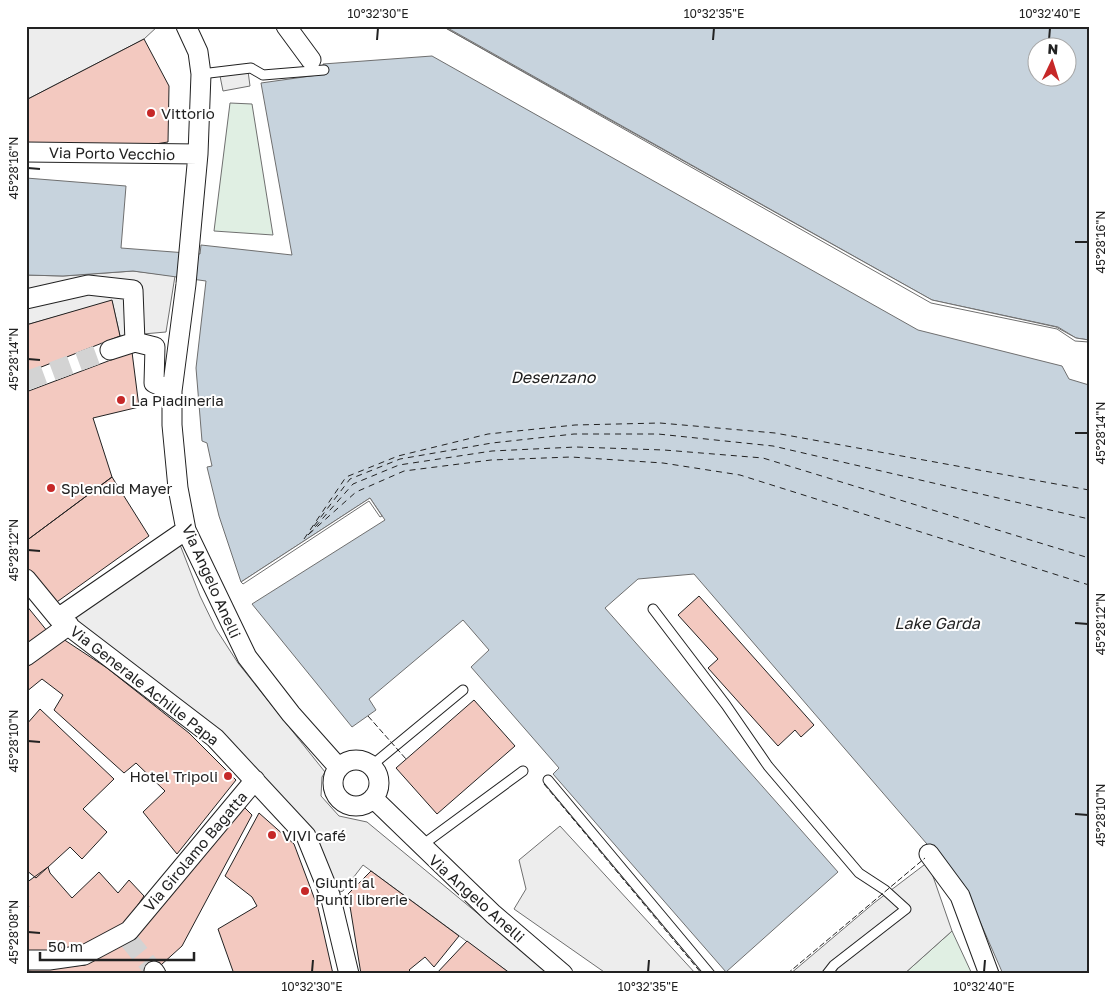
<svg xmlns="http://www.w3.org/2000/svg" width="1115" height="1000" font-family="'Golos Text',sans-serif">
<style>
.green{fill:#e0efe3;stroke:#6f6f6f}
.parking{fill:#ededed;stroke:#6f6f6f}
.water{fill:#c7d3dd;stroke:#6f6f6f;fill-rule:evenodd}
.pier{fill:#fff;stroke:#6f6f6f}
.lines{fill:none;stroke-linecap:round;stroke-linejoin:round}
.ferry{stroke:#222;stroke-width:1;stroke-dasharray:6 5;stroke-linecap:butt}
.building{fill:#f3c9c0;stroke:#222}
.street-tunnel{stroke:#d3d3d3;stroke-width:19;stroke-dasharray:19 9;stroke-linecap:butt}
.lane-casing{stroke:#222;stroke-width:11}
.street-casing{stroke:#222;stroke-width:21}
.lane{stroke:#fff;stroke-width:9}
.street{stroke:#fff;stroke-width:19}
.fence{stroke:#222;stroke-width:1;stroke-dasharray:6 2.5;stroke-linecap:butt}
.ticks{fill:none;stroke:#222;stroke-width:2}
.poi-dot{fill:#c62828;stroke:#fff;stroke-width:2}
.labels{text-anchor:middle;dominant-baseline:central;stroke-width:4;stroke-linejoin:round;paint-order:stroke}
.poi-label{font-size:15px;fill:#222;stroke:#fff;text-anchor:start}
.street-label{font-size:15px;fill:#222;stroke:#fff}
.water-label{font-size:16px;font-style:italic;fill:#222;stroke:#fff}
.neatline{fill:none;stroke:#222;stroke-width:2}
.ticks-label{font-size:12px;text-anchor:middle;fill:#222}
</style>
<rect width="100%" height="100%" fill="#fff"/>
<!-- green -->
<path class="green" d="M230 103 252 104 273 235 214 231Z
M952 931 972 974H904Z"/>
<!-- parking -->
<path class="parking" d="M26 26H158L144 39 26 100Z
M248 71 250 86 223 91 220 76Z
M133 271 175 276 166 332 120 336 112 301 26 325V275L63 276Z
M177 537 200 596 216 629 238 663 325 772 322 777 321 796 339 816 367 822 551 974H511L363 865 343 891 330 895 306 836 255 780 58 618Z
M560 826 696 974H607L514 909 526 889 519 860Z
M928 862 952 931 904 974H790L874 903Z"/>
<!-- water -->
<path class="water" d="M444 26H1089V340L1076 338 1058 327 932 300ZM1038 48H1068V78H1038Z
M432 56 918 330 1062 366 1069 379 1089 385V974H1003L963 883 933 851 694 574 638 579 605 608 838 872 726 972 553 774 559 768 471 667 489 650 463 620 369 699 376 710 352 727 252 604 385 520 370 498 241 582 219 516 207 467 212 466 207 443 202 441 196 368 206 281 133 271 63 276 26 275V178L126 186 121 248 200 254 201 245 292 255 261 83 325 74 323 64Z"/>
<!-- pier -->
<path class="pier" d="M442 26 932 300 1056 327 1076 338 1089 340V342L1075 341 1057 329 931 303Z
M370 498 382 516 380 517 369 501 243 584 241 582Z"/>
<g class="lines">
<!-- ferry -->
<path class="ferry" d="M314 526 350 479 400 459 492 443 574 434H658L773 446 1089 519
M309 534 356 492 404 471 491 460 571 457 663 463 740 475 1089 585
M308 535 353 484 399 465 492 451 576 447 664 450 763 458 1089 558
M304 539 346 477 398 456 488 434 575 425 660 423 775 433 1089 490"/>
</g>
<!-- building -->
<path class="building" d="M144 39 169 86 168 142 117 150 26 149V100Z
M112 300 120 336 26 373V325Z
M132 352 139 407 93 418 112 477 26 541V392Z
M112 477 149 536 54 604 26 570V541Z
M699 596 814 725 801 737 795 730 778 746 708 668 718 659 678 615Z
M26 605 48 632 26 650Z
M60 637 107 668 189 733 236 780 177 854 143 812 165 791 136 763 124 773 54 710 63 695 42 679 26 692V661Z
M474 700 515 746 437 814 396 768Z
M40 709 114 779 83 809 107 832 82 859 70 847 36 878 26 870V725Z
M242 805 252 815 182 946 151 974H26V970L85 965 126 942Z
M259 813 294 844 318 908 333 974H234L218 929 257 906 252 897 225 876Z
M48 867 50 873 72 898 99 872 118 893 129 880 144 896 127 921 91 947 26 953V909L29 907 26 903V883Z
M371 871 459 936 434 967 425 957 409 970 413 974H361L348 894Z
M467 941 511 974H436Z"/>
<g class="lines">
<!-- street-tunnel -->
<path class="street-tunnel" d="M26 381 110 350
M128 939 154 971"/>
<!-- lane casing -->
<g class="lane-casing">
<path id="lane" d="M201 74 251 68 263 75 324 70
M653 609 726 705 768 766 859 873 885 890 906 909 834 965 827 974
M371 766 463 690
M548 780 710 974
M421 846 523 771"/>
</g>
<!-- street casing -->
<g class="street-casing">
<path id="street" d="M186 26 198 52 201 74 198 154 186 284 172 391V425L178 488 186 530 247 657 291 714 339 768
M286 26 311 60
M26 152 198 154
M26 299 88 285 133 290 135 342 155 347 154 383 172 391
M110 350 135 342
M26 579 58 618 215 738 306 836 330 895 349 974
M58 618 186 530
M26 656 69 625
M333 783a23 23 0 1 1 46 0a23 23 0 1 1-46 0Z
M373 798 493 914 563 974
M929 854 960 896 989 974
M26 960H49L84 955 129 931 255 780
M154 971 156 974"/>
</g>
<!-- lane -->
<use href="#lane" class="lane"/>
<!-- street -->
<use href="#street" class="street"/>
<!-- fence -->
<path class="fence" d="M368 716 406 759
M544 784 702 974
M787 974 925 858"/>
</g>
<!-- ticks -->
<path class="ticks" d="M377 40 378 28M713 40 714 28M1049 40 1050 28M28 168 40 169M1075 242H1088M28 359 40 360M1075 433H1088M28 550 40 551M1075 623 1088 624M28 741 40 742M1075 814 1088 815M28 932 40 933M312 972 313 960M648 972 649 960M984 972 985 960"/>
<!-- markers -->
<g class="poi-dot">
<circle cx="151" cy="113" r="5"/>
<circle cx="121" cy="400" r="5"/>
<circle cx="51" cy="488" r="5"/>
<circle cx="228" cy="776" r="5"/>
<circle cx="272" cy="835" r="5"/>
<circle cx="305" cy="891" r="5"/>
</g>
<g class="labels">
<!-- poi labels -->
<g class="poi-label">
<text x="161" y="113">Vittorio</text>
<text x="131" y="400">La Piadineria</text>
<text x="61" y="488">Splendid Mayer</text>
<text x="218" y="776" text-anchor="end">Hotel Tripoli</text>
<text x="282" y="835">VIVI café</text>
<text x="315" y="882">Giunti al<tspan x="315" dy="17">Punti librerie</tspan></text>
</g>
<!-- street labels -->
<g class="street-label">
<text transform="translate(112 153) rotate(1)">Via Porto Vecchio</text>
<text transform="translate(212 581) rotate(66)">Via Angelo Anelli</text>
<text transform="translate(145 685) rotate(38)">Via Generale Achille Papa</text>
<text transform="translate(195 851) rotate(-50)">Via Girolamo Bagatta</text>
<text transform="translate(477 898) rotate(42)">Via Angelo Anelli</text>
</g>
<!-- water labels -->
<g class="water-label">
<text x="553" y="377">Desenzano</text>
<text x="937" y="623">Lake Garda</text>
</g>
</g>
<!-- border -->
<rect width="1115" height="1000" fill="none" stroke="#ffffff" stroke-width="55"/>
<!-- north arrow -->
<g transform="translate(1052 62) rotate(4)"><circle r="24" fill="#ffffff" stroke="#a7a7a7"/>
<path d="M0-4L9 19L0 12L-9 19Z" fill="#c62828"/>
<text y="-8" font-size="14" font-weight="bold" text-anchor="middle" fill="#222222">N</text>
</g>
<!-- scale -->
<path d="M40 952v8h154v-8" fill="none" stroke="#222222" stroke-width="2.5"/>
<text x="48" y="952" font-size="15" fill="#222222" stroke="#ffffff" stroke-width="4" paint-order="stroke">50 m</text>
<rect x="28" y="28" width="1060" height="944" class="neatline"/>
<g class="ticks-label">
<text x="378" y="18">10°32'30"E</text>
<text x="714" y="18">10°32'35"E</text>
<text x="1050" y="18">10°32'40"E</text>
<text transform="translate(14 168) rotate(-90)" y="4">45°28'16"N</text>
<text transform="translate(1101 242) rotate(-90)" y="4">45°28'16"N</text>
<text transform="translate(14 359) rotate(-90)" y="4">45°28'14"N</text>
<text transform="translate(1101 433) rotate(-90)" y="4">45°28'14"N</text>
<text transform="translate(14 550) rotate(-90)" y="4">45°28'12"N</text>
<text transform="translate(1101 624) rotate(-90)" y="4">45°28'12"N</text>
<text transform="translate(14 741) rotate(-90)" y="4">45°28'10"N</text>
<text transform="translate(1101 815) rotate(-90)" y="4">45°28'10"N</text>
<text transform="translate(14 932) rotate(-90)" y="4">45°28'08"N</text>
<text x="312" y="991">10°32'30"E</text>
<text x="648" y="991">10°32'35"E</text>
<text x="984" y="991">10°32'40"E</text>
</g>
</svg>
